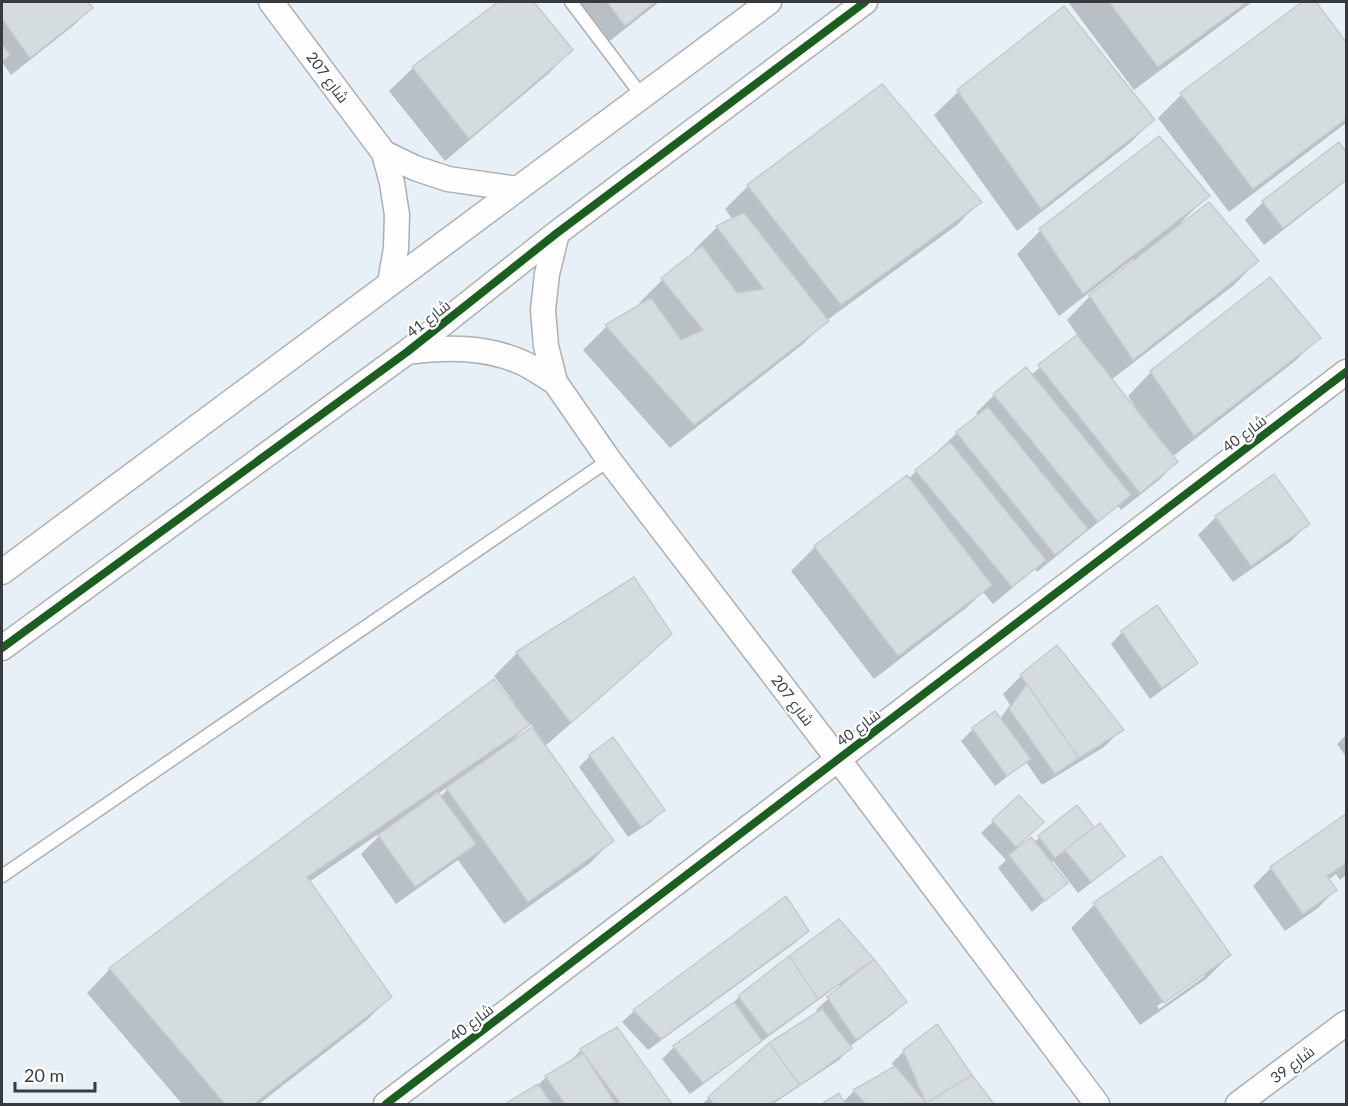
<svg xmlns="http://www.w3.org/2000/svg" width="1348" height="1106" font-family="Lato,Cairo,sans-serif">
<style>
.built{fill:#e7eff7}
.shadow{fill:#0003;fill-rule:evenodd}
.building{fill:#d4dcdf;stroke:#c8cacc;stroke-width:1.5}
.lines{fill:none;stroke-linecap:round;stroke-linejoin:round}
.lane-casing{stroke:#adafb1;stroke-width:15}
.street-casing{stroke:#adafb1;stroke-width:27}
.lane{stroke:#fefeff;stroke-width:12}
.street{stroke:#fefeff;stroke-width:24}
.cycleway-casing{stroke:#fff;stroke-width:11}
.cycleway{stroke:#1b5e20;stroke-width:8}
.labels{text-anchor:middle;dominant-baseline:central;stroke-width:4.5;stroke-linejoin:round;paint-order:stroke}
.street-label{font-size:15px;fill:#383b3e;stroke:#fff}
</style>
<rect width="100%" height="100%" fill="#f8fafc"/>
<!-- built -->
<path class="built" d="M2 2H1346V1104H2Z"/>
<!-- shadow -->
<path class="shadow" d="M2 2H86L91 8 73 26 11 75 2 62Z
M501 2H532L571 50 548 74 445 161 389 91 413 68Z
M566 2H659L601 48Z
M1068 2H1252L1134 90Z
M1305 2H1314L1346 44V123L1229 212 1158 118 1181 95Z
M1064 8 1153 120 1130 143 1017 231 934 115 958 92Z
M1339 144 1346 155V181L1264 245 1245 220 1263 202Z
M748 186 980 201 957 225 826 321 803 344 670 448 583 350 606 327 641 306 639 303 662 280 696 253 694 250 717 227 733 220 725 209Z
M1208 196 1180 223 1257 261 1234 285 1111 380 1133 407 1135 406 1128 396 1151 372 1319 338 1295 361 1172 457 1176 462 1159 480 1121 510 1118 506 1037 572 1035 569 993 604 983 592 966 608 874 679 791 571 815 547 907 477 908 479 957 433 979 416 976 413 994 395 1031 375 1078 336 1067 320 1090 296 1134 262 1133 259 1059 316 1017 254 1040 231Z
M1216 517 1308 524 1290 542 1233 582 1198 535Z
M1122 632 1196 663 1184 674 1150 699 1111 644Z
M670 633 647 657 544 747 612 841 589 864 504 924 458 860 396 904 361 854 378 837 377 835 309 882 390 997 367 1020 259 1104H182L87 993 110 969 494 681 513 706 515 704 494 676 517 653ZM530 723 534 728 514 742 512 741ZM446 788 447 790 440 797 438 794Z
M1057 647 1122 729 1104 747 1042 785 1026 762 995 786 961 741 973 729 1000 719 1010 705 1003 694 1021 676Z
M1346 735V757L1337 744Z
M590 756 663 810 651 822 628 837 579 767Z
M1019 797V846L1031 839 1034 842 1077 807 1094 829 1123 855 1112 867 1078 893 1053 861 1050 863 1066 882 1032 912 998 868 1006 860 981 833Z
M1346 816V875L1340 880 1336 874 1328 880 1335 890 1318 908 1285 931 1253 886 1271 868Z
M785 898 807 931 795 943 648 1050 622 1022 634 1011Z
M1094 905 1230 955 1206 979 1140 1025 1071 928ZM1205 972V976L1159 1009 1157 1006Z
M873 960 905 1002 893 1014 849 1047 850 1048 839 1060 773 1104H702L770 1045 818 1013 816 1010 841 987 839 985 690 1094 662 1059 674 1047 729 1007 739 997Z
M617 1029 670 1104H508L536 1087 546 1077 569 1062 581 1050Z
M904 1051 970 1076 992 1104H824L838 1096 842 1103 854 1091 894 1068 892 1063Z"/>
<!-- building -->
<path class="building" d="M2 2H88L93 8 30 58 2 19Z
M498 2H534L573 50 469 139 412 67Z
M607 2H655L625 26Z
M1109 2H1247L1158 67Z
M1302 2H1316L1346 42V119L1253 189 1180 93Z
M1064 6 1155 120 1041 209 957 90Z
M2 44 10 55 2 62Z
M882 84 982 202 841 305 747 185Z
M1159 136 1210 196 1083 294 1039 229Z
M1339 142 1346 152V180L1283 228 1262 201Z
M1209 202 1259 261 1133 360 1089 295Z
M744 213 829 321 694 425 605 325 651 298 681 340 703 330 661 278 702 246 737 293 764 289 716 226Z
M1270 277 1321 338 1194 436 1150 371Z
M1077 335 1178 462 1140 493 1038 365Z
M1026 367 1131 495 1098 522 993 394Z
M988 407 1088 529 1055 555 956 432Z
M950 442 1046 560 1012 587 915 470Z
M1274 474 1310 524 1251 566 1215 516Z
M907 475 992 585 898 656 814 546Z
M634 577 672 634 571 723 516 652Z
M1157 605 1198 663 1162 688 1121 631Z
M1057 645 1124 730 1079 758 1020 675Z
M494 679 530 725 307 877 392 997 254 1104H225L109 968Z
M1027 684 1079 758 1055 774 1009 709Z
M995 711 1031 759 1007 776 972 728Z
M532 727 614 841 528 902 446 788Z
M613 737 665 810 641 827 589 755Z
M438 792 476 844 415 887 378 835Z
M1019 795 1044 822 1016 847 992 820Z
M1077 805 1094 827 1055 858 1038 836Z
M1346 814V863L1327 876 1337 890 1303 914 1270 867Z
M1100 823 1125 856 1091 882 1065 850Z
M1031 837 1068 883 1045 901 1009 855Z
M1161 856 1231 955 1164 1003 1093 903Z
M786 896 809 931 661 1039 633 1010Z
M839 919 874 959 818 999 789 956Z
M789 956 818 999 768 1035 738 996Z
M874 959 907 1002 856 1040 827 997Z
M734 1002 762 1041 703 1083 673 1046Z
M822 1009 852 1048 800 1085 769 1043Z
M937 1024 972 1075 926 1103 903 1050Z
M617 1027 672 1104H621L580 1049Z
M769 1043 800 1085 770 1104H714L708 1097Z
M583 1053 616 1104H565L545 1076Z
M895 1066 926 1103 866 1104 853 1090Z
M972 1075 994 1104H924L926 1103Z
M538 1084 552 1104H505Z
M839 1093 845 1104H821Z"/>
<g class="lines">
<!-- lane casing -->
<g class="lane-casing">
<path id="lane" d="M571 2 642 96
M2 876 609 460"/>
</g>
<!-- street casing -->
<g class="street-casing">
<path id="street" d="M271 2 384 153 392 183 397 215 396 248 390 283
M384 153 415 168 448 179 517 189
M557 233 547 274 543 310 546 346 555 382 609 460 838 759 1097 1104
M407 352C447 347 486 346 523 363 534 368 544 376 555 382
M2 572 769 2
M2 648 407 352 557 233 865 2
M386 1104 1346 372
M1238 1104 1346 1023"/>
</g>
<!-- lane -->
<use href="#lane" class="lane"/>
<!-- street -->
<use href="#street" class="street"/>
<!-- cycleway casing -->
<g class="cycleway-casing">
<path id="cycleway" d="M2 648 407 352 557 233 865 2
M386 1104 1346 372"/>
</g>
<!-- cycleway -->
<use href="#cycleway" class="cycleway"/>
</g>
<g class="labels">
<!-- street labels -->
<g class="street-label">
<text transform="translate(328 77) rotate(53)">شارع 207</text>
<text transform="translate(428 318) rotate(-38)">شارع 41</text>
<text transform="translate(1244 433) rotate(-37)">شارع 40</text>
<text transform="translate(793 700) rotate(53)">شارع 207</text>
<text transform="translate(858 727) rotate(-37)">شارع 40</text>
<text transform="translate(471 1022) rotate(-37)">شارع 40</text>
<text transform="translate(1292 1064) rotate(-37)">شارع 39</text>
</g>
</g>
<!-- border -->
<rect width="1348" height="1106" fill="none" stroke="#383b3e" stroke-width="6"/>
<!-- scale -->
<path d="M15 1082v9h80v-9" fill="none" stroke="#383b3e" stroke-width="3"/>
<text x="24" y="1082" font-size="18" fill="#383b3e" stroke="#ffffff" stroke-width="4.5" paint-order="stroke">20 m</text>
</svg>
